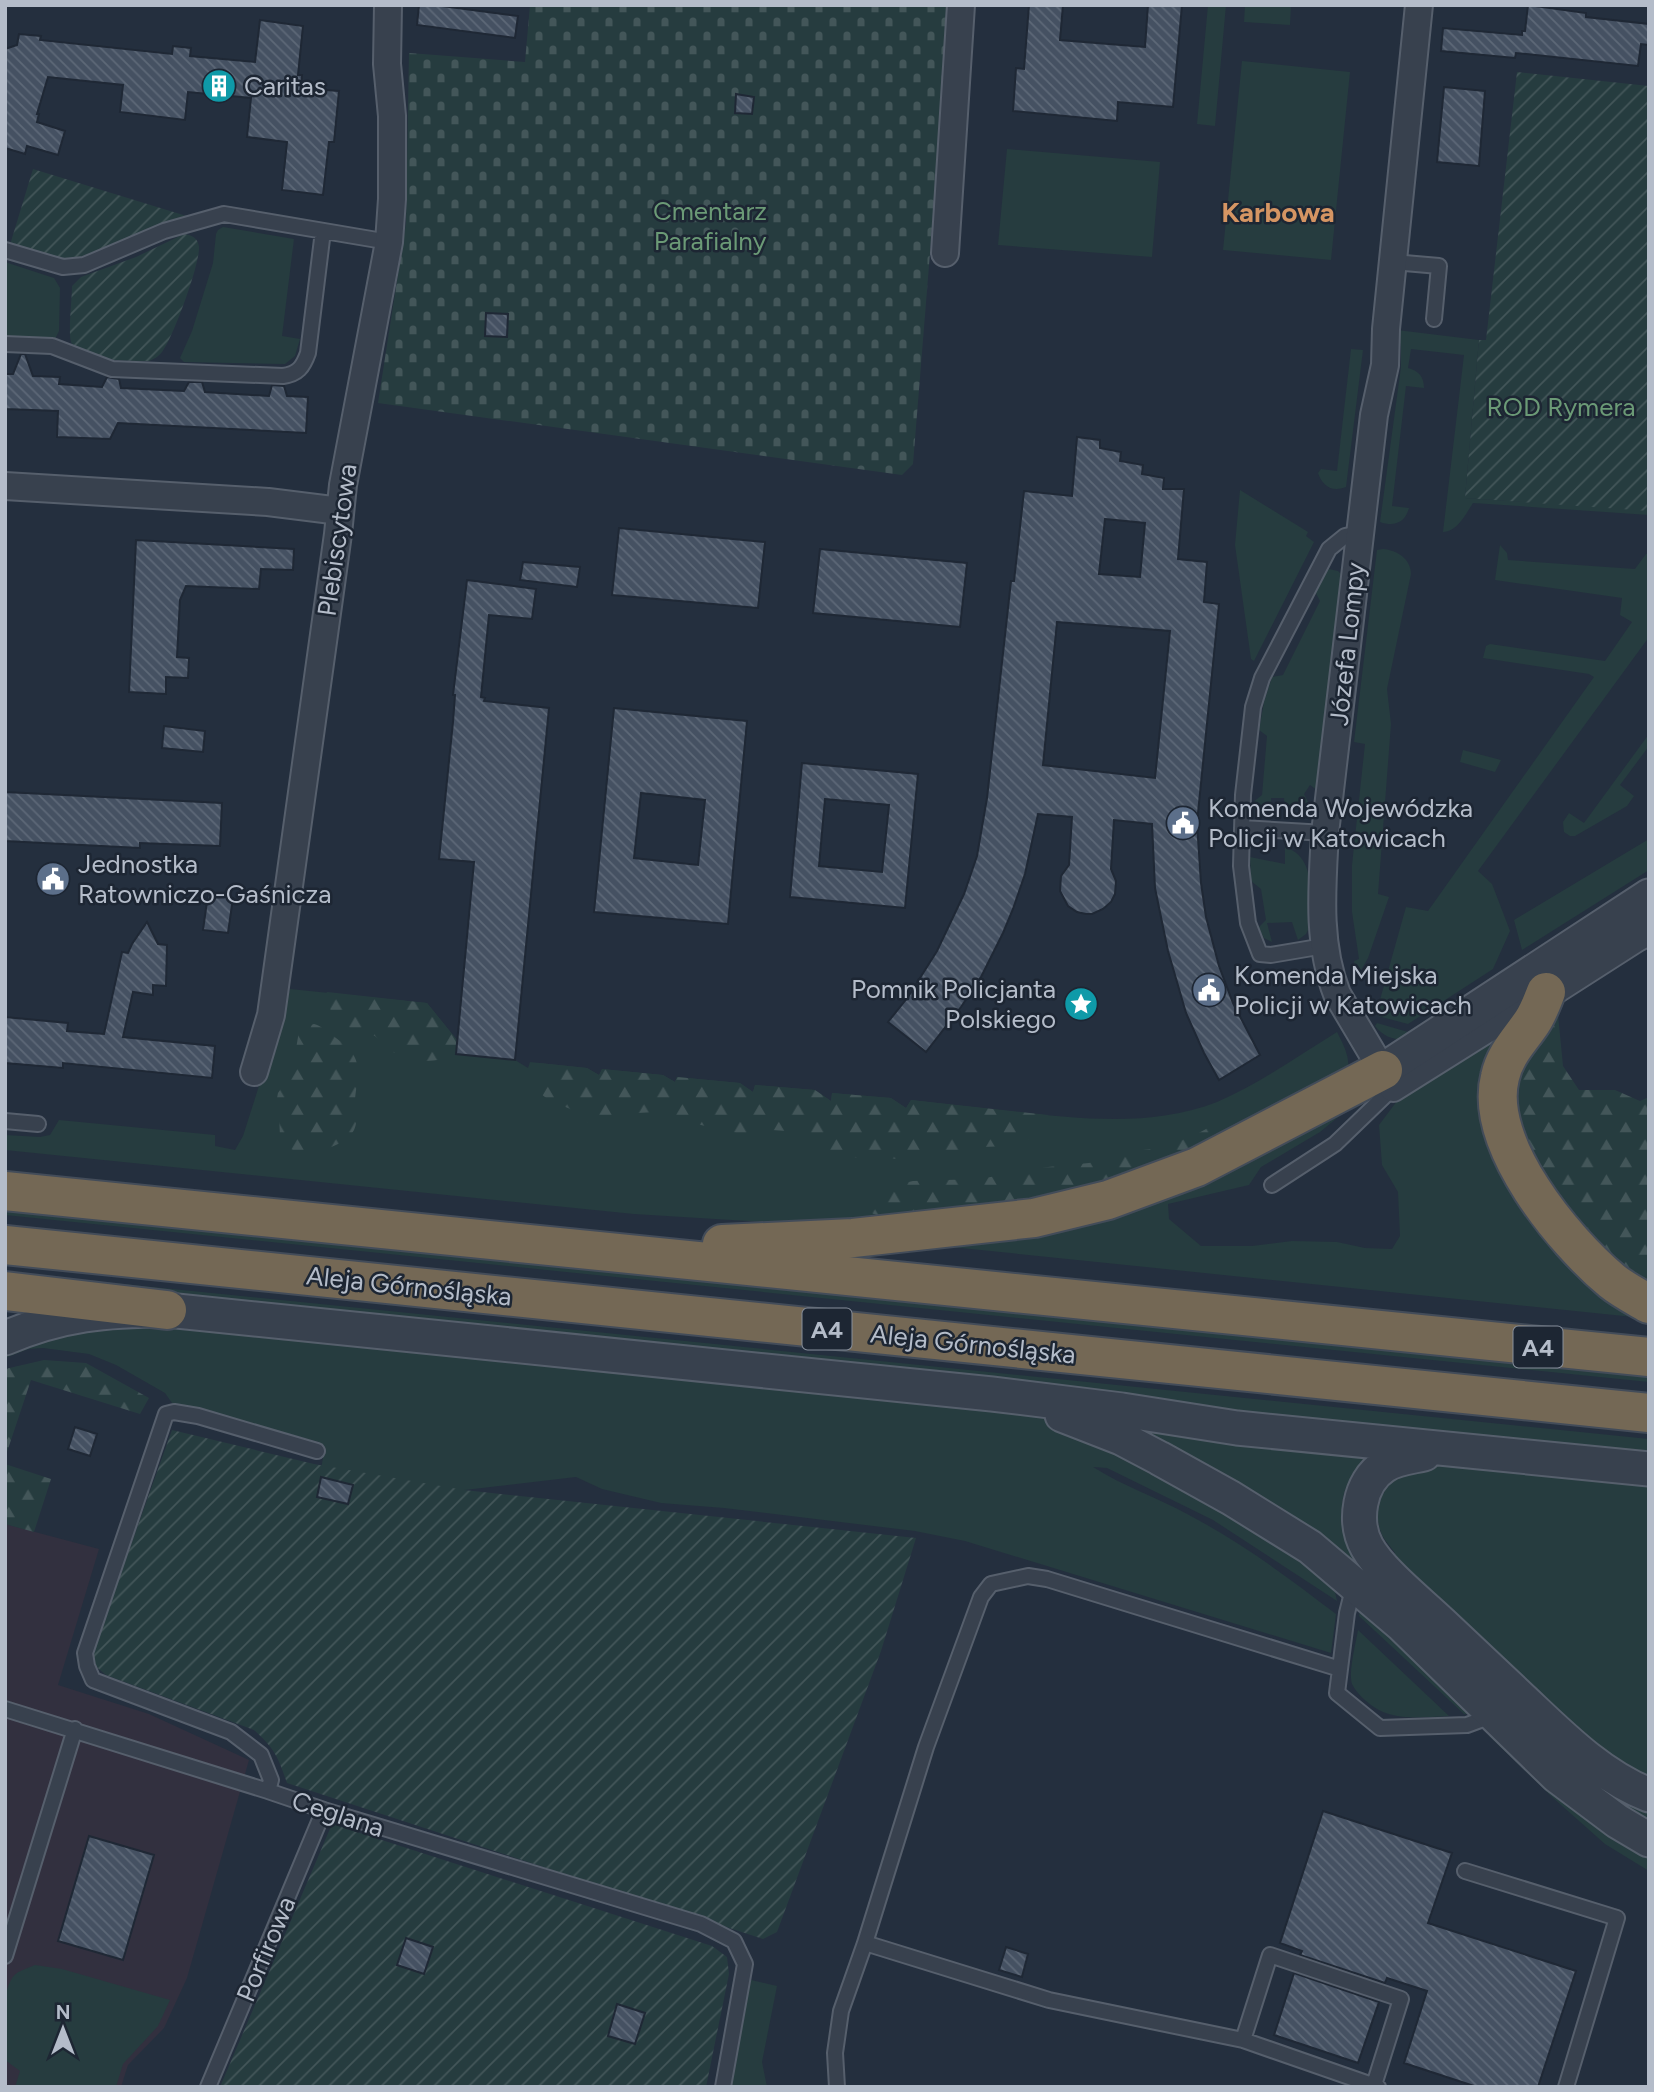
<svg xmlns="http://www.w3.org/2000/svg" width="1654" height="2092" font-family="Figtree,sans-serif">
<style>
.medical{fill:#32303f}
.green{fill:#263c3f}
.forest{fill:url(#forest-firs)}
.cemetery{fill:url(#cemetery-stones)}
.garden{fill:url(#garden-furrows)}
.building{fill:url(#building-back-hatch);stroke:#1f2835;stroke-width:2;fill-rule:evenodd}
.lines{fill:none;stroke-linecap:round;stroke-linejoin:round}
.service-casing{stroke:#565f6c;stroke-width:18}
.minor-casing{stroke:#565f6c;stroke-width:30}
.tertiary-casing{stroke:#565f6c;stroke-width:37}
.motorway-casing{stroke:#434c59;stroke-width:42}
.service{stroke:#38414e;stroke-width:14}
.minor{stroke:#38414e;stroke-width:26}
.tertiary{stroke:#38414e;stroke-width:33}
.motorway{stroke:#746855;stroke-width:38}
.labels{text-anchor:middle;dominant-baseline:central;stroke-width:5;stroke-linejoin:round;paint-order:stroke}
.shield{fill:#1d2633;stroke:#878f9c;stroke-width:2}
.shield-label{font-size:24px;font-weight:bold;fill:#b4bcc9}
.poi-label{font-size:26px;fill:#b4bcc9;stroke:#1d2633;text-anchor:start}
.park-label{font-size:26px;fill:#6b9a76;stroke:#1d2633}
.street-label{font-size:26px;fill:#b4bcc9;stroke:#1d2633}
.neighbourhood-label{font-size:28px;font-weight:bold;fill:#d59563;stroke:#1d2633}
</style>
<defs>
<pattern id="forest-firs" width="22" height="20" patternUnits="userSpaceOnUse" patternTransform="scale(1.75)"><rect width="22" height="20" fill="#263c3f"/><path d="M5 1l3.5 6h-7zM16 11l3.5 6h-7z" fill="#435659"/></pattern>
<pattern id="cemetery-stones" width="16" height="16" patternUnits="userSpaceOnUse" patternTransform="scale(1.75)"><rect width="16" height="16" fill="#263c3f"/><path d="M2 7V4a2 2 0 0 1 4 0v3zM10 15v-3a2 2 0 0 1 4 0v3z" fill="#435659"/></pattern>
<pattern id="garden-furrows" width="10" height="10" patternUnits="userSpaceOnUse" patternTransform="scale(1.75)"><rect width="10" height="10" fill="#263c3f"/><path d="M-1 1l2-2M0 10L10 0M9 11l2-2" fill="none" stroke="#435659"/></pattern>
<pattern id="building-back-hatch" width="6" height="6" patternUnits="userSpaceOnUse" patternTransform="scale(1.75)"><rect width="6" height="6" fill="#455162"/><path d="M-1 5l2 2M0 0l6 6M5-1l2 2" fill="none" stroke="#5d6877"/></pattern>
</defs>
<rect width="100%" height="100%" fill="#242f3e"/>
<!-- medical -->
<path class="medical" d="M5 1524 99 1549 58 1685 149 1714 249 1760 187 1978 164 2028 128 2065 121 2087H5Z"/>
<!-- green -->
<path class="green" d="M1208 5H1226L1215 126 1197 124Z
M1245 5H1291L1290 25 1244 22Z
M1242 61 1350 72 1331 260 1223 250Z
M1007 149 1160 162 1152 257 998 245Z
M223 227 294 239 282 336 300 339 295 356 285 364 184 362 180 358 192 331 213 263 216 234 218 230Z
M5 262 54 278 60 288 59 331 55 339 5 338Z
M1397 330 1479 340 1465 498 1649 510V515L1473 503C1465 515 1458 531 1443 532L1464 355 1411 349 1408 368C1419 371 1424 377 1424 388L1406 386 1392 506 1409 508C1405 523 1394 527 1380 522L1401 367V347Z
M1351 349 1363 350 1346 487C1332 492 1323 487 1318 473L1321 469 1337 471Z
M1240 490 1308 532 1306 536 1314 542 1254 661 1251 659 1235 545Z
M1500 545 1507 553 1508 560 1635 569 1646 554H1649V637L1478 871 1492 884 1510 931 1493 969 1408 1024 1378 1016 1375 1009 1378 1007 1406 907 1428 911 1594 677 1589 674 1483 658 1486 646 1490 644 1605 661 1632 622 1620 615 1622 598 1495 580Z
M1383 549C1397 550 1411 559 1411 574L1387 689 1391 724 1378 894 1389 897 1368 958 1357 977 1354 961 1359 959 1352 912V865L1365 744 1354 742 1377 550Z
M1329 569 1338 571 1343 576 1317 790 1310 785 1304 794 1308 802 1297 808 1285 811 1284 798H1271V813L1258 812 1252 803 1262 795 1267 736 1259 730 1264 702 1272 677 1283 675 1320 601 1314 589 1324 573Z
M1649 734V746L1620 785 1634 796 1627 806 1575 836H1570L1564 832 1563 822 1569 813 1584 823Z
M1463 750 1501 760 1495 772 1460 762Z
M1649 839V870L1522 950 1514 920Z
M1285 847C1318 858 1309 898 1310 926L1306 934 1298 940 1292 922 1267 923 1272 942 1264 938 1258 928 1266 920 1261 889 1251 881 1250 857 1285 864Z
M1649 879V887L1404 1040C1391 1039 1383 1036 1375 1026L1377 1023 1408 1032Z
M290 989 427 1003 457 1040 456 1054 515 1060 528 1068 530 1062 587 1068 599 1075 602 1069 663 1075 675 1082 677 1077 740 1083 753 1092 755 1085 815 1090 831 1101 832 1093 891 1098 906 1108 911 1100C946 1104 982 1108 1017 1112 1083 1119 1153 1127 1217 1102 1259 1084 1298 1056 1337 1032 1343 1044 1350 1056 1348 1070L1191 1157 1000 1212 797 1224 634 1214 5 1150V1135L40 1137 50 1135 59 1120 215 1135V1146L235 1150 243 1136Z
M1511 1028 1643 1318 951 1247 950 1244 1372 1089 1320 1132 1261 1167 1249 1185 1168 1204 1169 1219 1201 1246H1252L1292 1241 1337 1242 1365 1248 1392 1249 1400 1236 1398 1192 1382 1165 1379 1125 1397 1101Z
M5 1207 1649 1374V1382L5 1215Z
M5 1272 1649 1439V1452L1231 1413 5 1279Z
M111 1320 1017 1411 1047 1419 1193 1486 1333 1582 1337 1601 1213 1520 1107 1468 1093 1467C1123 1486 1158 1498 1189 1515 1242 1543 1289 1578 1336 1614L1331 1653 965 1541 915 1531 724 1508 661 1503 602 1489 576 1477 456 1491 321 1469 325 1447 319 1442 197 1410 182 1408 172 1403 165 1393 116 1365 89 1354 43 1348 29 1349 5 1358V1351Z
M1147 1429 1372 1456C1365 1465 1355 1473 1349 1482 1339 1498 1341 1522 1346 1538L1649 1807V1826L1625 1811 1341 1554 1254 1491 1155 1436Z
M1428 1463 1649 1485V1783L1603 1756 1390 1558 1395 1553C1391 1547 1385 1541 1382 1535 1367 1501 1392 1469 1427 1471Z
M1361 1606 1472 1714H1464L1359 1616Z
M1358 1630 1449 1716C1420 1717 1390 1723 1366 1701 1361 1697 1355 1690 1352 1684 1348 1672 1356 1643 1358 1630Z
M1489 1736 1496 1737 1649 1855V1871L1605 1844 1551 1796Z
M35 1965 62 1969 170 2000 158 2026 123 2064 116 2087H15L20 2071 5 2060C5 2039 0 1999 11 1980 15 1971 26 1969 35 1965Z
M751 1980 777 1986 762 2062 767 2087H730Z"/>
<!-- forest -->
<path class="forest" d="M327 992 427 1003 457 1040 456 1054C435 1064 408 1064 389 1049 383 1045 379 1038 373 1035 368 1033 362 1033 357 1031 342 1026 330 1012 324 998Z
M1558 1015 1563 1066 1579 1090H1615L1640 1101 1649 1097V1289L1581 1233 1523 1147 1511 1085 1531 1042Z
M314 1024C321 1026 325 1030 332 1035 363 1057 359 1064 355 1099 354 1110 359 1120 354 1130 346 1146 306 1159 291 1149 287 1147 283 1141 280 1137L279 1114 276 1103 278 1093 290 1076 293 1067 299 1031 307 1026Z
M539 1063 587 1068 599 1075 602 1069 663 1075 675 1082 677 1077 740 1083 753 1092 755 1085 815 1090 831 1101 832 1093 891 1098 906 1108 911 1100 1048 1115 1043 1129 1029 1139 1008 1146 983 1147 948 1155 903 1159 842 1157 827 1151 812 1138 801 1132 772 1130 759 1133 741 1134 701 1125 672 1114 656 1112 637 1113 627 1116 616 1128 604 1131 583 1120 575 1111 549 1100 537 1091C536 1081 539 1073 539 1063Z
M1208 1128 1218 1131 1219 1137 1192 1150 1168 1157 1117 1177 1061 1188 1010 1204 968 1209 941 1205 903 1214 877 1215 868 1212 864 1208V1196L869 1191 913 1181 979 1179 1048 1167 1089 1163 1143 1150 1154 1149 1191 1137Z
M44 1360 86 1363 149 1398 140 1414 31 1380 5 1458V1369Z
M5 1464 51 1479 34 1532 5 1524Z"/>
<!-- cemetery -->
<path class="cemetery" d="M530 5H950L913 464 902 475 378 403 406 223 409 53 525 62Z"/>
<!-- garden -->
<path class="garden" d="M1517 72 1649 86V321L1647 338H1649V511L1465 498 1479 340H1486Z
M33 169 193 218 74 264 9 248Z
M184 234C192 235 198 238 199 247 200 264 173 338 162 352 158 357 154 359 149 361 131 361 78 362 71 342 68 331 72 299 72 286L81 277 136 257Z
M172 1430 314 1464 464 1490 916 1538 881 1651 777 1932 763 1939 287 1783C278 1757 275 1749 254 1730L106 1675 94 1665 92 1654Z
M332 1824 712 1946 727 1957 729 1974 706 2087H220Z"/>
<!-- building -->
<path class="building" d="M419 5 442 6 518 16 515 38 417 25Z
M1029 5H1063L1060 40 1145 47 1148 5H1182L1173 107 1118 102 1117 121 1013 111 1016 68 1024 69Z
M1528 5 1586 13V17L1649 24V45L1641 44 1638 66 1516 53 1515 58 1441 51 1443 28 1522 35V31H1525Z
M260 20 303 26 298 75H302L301 88 339 91 334 142H329L323 195 282 190 287 142 247 137 251 98 188 92 185 120 120 112 123 85 48 77 37 114H39L37 122 65 131 58 155 27 146 25 154 5 148V49L17 45 19 34 41 36 40 40 172 54 173 46 191 48 190 56 255 62Z
M1444 87 1485 91 1479 166 1437 162Z
M736 94 754 97 752 114 735 113Z
M486 313 508 314 507 337 485 336Z
M21 354H25L33 376 60 377 59 384 102 387 107 377 119 379 121 388 184 391 189 382H202L205 392 269 396 272 385 284 386 287 396 308 397 306 433 118 423 110 439 57 437 58 411 5 409V374H13Z
M1077 437 1100 440V448L1121 452 1120 461 1143 465 1142 474 1164 478 1163 489H1184L1178 559 1207 562 1204 602 1219 604 1197 823 1201 883 1206 917 1219 966 1233 1003 1260 1055 1219 1080 1204 1053 1186 1013 1168 951 1155 888 1152 824 1114 820 1111 869 1116 881 1115 894 1111 902 1103 909 1092 914H1086L1077 912 1068 906 1060 891 1061 876 1069 865 1072 817 1038 814 1025 874 1013 909 1003 933 981 977 961 1007 926 1052 888 1022 908 997 937 951 964 894 977 856 987 798 1011 581H1014L1024 491 1072 496ZM1105 519 1145 523 1140 577 1099 574ZM1057 622 1170 631 1155 778 1043 765Z
M619 528 765 542 758 608 612 595Z
M136 540 294 549 293 570 261 569 259 589 186 586 180 600 177 657 189 658 188 678 166 677V694L129 692Z
M820 549 967 563 960 627 813 613Z
M523 562 580 567 577 587 520 580Z
M467 580 536 589 532 619 489 615 481 697 485 698 484 701 549 708 515 1060 456 1054 474 862 439 859 453 722 455 695H453Z
M614 708 747 721 728 924 594 912ZM641 793 705 800 698 865 634 858Z
M164 726 205 731 203 752 162 748Z
M802 763 918 774 905 908 790 897ZM825 799 889 805 882 872 819 866Z
M5 792 222 803 220 846 140 843V848L5 841Z
M208 894 233 898 228 933 203 930Z
M147 922 158 944 167 945 166 986 153 985V995L133 992 123 1037 215 1046 212 1078 63 1063V1068L5 1063V1017L68 1023 67 1031 104 1034 122 952 128 953 132 944Z
M75 1427 97 1434 90 1456 68 1449Z
M321 1477 353 1485 348 1504 317 1497Z
M1323 1811 1452 1853 1428 1923 1576 1971 1538 2087H1477L1404 2063 1427 1991 1387 1978 1385 1983 1300 1955 1302 1951 1280 1943Z
M89 1836 154 1855 123 1960 58 1941Z
M406 1938 433 1947 424 1974 397 1965Z
M1006 1947 1028 1954 1022 1977 999 1970Z
M1294 1973 1379 2002 1358 2063 1274 2035Z
M617 2004 645 2013 635 2044 608 2036Z"/>
<g class="lines">
<!-- service casing -->
<g class="service-casing">
<path id="service" d="M5 250 63 267 84 265 164 231 224 214 389 242
M1393 262 1439 266 1434 319
M5 344 52 346 112 369 283 376C298 374 303 367 308 353L323 231
M1242 828 1325 833
M1324 946 1271 955 1260 954 1248 923 1241 866 1243 795 1253 707 1262 678 1329 549 1345 536 1359 533
M5 1121 38 1124
M1272 1185 1335 1144 1393 1088
M317 1451 198 1416 174 1412 166 1414 85 1653 87 1666 93 1680 231 1732 261 1755 271 1780 268 1791 324 1810 701 1924 734 1941 745 1964 723 2087
M1354 1585 1347 1613 1337 1693 1380 1728 1467 1725 1494 1715
M5 1709 268 1791
M1465 1871 1617 1918 1566 2087
M865 1943 1049 2000 1243 2040 1378 2087
M5 1956 75 1729
M1243 2040 1270 1955 1401 1999 1374 2085
M208 2087 324 1810
M837 2087 835 2053 841 2011 865 1943 926 1747 981 1597 991 1584 1028 1576 1047 1579 1340 1669"/>
</g>
<!-- minor casing -->
<g class="minor-casing">
<path id="minor" d="M1419 5 1386 329 1385 365 1374 415 1325 833C1322 888 1317 943 1337 994L1393 1088 1546 992
M945 253 961 5
M5 486 268 502 340 511
M254 1072 271 1015 338 534 343 485 389 242 392 199V116L387 64 388 5"/>
</g>
<!-- tertiary casing -->
<g class="tertiary-casing">
<path id="tertiary" d="M1546 992 1635 935 1649 928
M1383 1070 1649 896
M5 1338C62 1314 106 1310 167 1310L992 1394 1122 1410 1237 1428 1649 1469
M1062 1415 1121 1438 1159 1458 1231 1498 1310 1547 1402 1625 1557 1776 1617 1821 1649 1840
M1424 1454C1411 1457 1396 1458 1384 1466 1359 1482 1353 1522 1367 1547 1380 1571 1420 1603 1441 1623 1470 1650 1498 1677 1526 1703 1563 1738 1601 1776 1649 1795"/>
</g>
<!-- motorway casing -->
<g class="motorway-casing">
<path id="motorway" d="M1546 992C1542 1002 1538 1013 1532 1022 1520 1040 1505 1054 1500 1077 1483 1144 1564 1241 1612 1281 1623 1290 1637 1297 1649 1304
M5 1191 1649 1357
M722 1244 853 1238 1034 1218 1108 1200 1197 1167 1383 1070
M5 1245 1649 1413
M5 1291 167 1310"/>
</g>
<!-- service -->
<use href="#service" class="service"/>
<!-- minor -->
<use href="#minor" class="minor"/>
<!-- tertiary -->
<use href="#tertiary" class="tertiary"/>
<!-- motorway -->
<use href="#motorway" class="motorway"/>
</g>
<!-- icons -->
<defs>
<g id="building-disc" transform="scale(1.75)"><circle r="9.5" fill="#0f9aa8" stroke="#1d2633"/><path d="M-4-6H4V6H1V3H-1V6H-4ZM-2.5-4.3h1.7v1.8h-1.7ZM.8-4.3h1.7v1.8H.8ZM-2.5-1h1.7V.8h-1.7ZM.8-1h1.7V.8H.8Z" fill="#fff"/></g>
<g id="civic-disc" transform="scale(1.75)"><circle r="9.5" fill="#5c6f8a" stroke="#1d2633"/><path d="M-.6-6.5H3V-4.5H.6V-3L4-1V1h2V6H-6V1h2V-1L-.6-3ZM-1.2 2.5V6h2.4V2.5Z" fill="#fff"/></g>
<g id="sight-disc" transform="scale(1.75)"><circle r="9.5" fill="#0f9aa8" stroke="#1d2633"/><path d="M0-6L1.8-2.2L6-1.7L2.9 1.2L3.7 5.4L0 3.3L-3.7 5.4L-2.9 1.2L-6-1.7L-1.8-2.2Z" fill="#fff"/></g>
</defs>
<g fill-rule="evenodd">
<use href="#building-disc" x="219" y="86"/>
<use href="#civic-disc" x="1183" y="823"/>
<use href="#civic-disc" x="53" y="879"/>
<use href="#civic-disc" x="1209" y="990"/>
<use href="#sight-disc" x="1081" y="1004"/>
</g>
<g class="labels">
<!-- shield labels -->
<g class="shield">
<rect x="802.5" y="1308.5" width="49" height="41" rx="5"/>
<rect x="1513.5" y="1326.5" width="49" height="41" rx="5"/>
</g>
<g class="shield-label">
<text x="827" y="1329">A4</text>
<text x="1538" y="1347">A4</text>
</g>
<!-- poi labels -->
<g class="poi-label">
<text x="244" y="86">Caritas</text>
<text x="1208" y="808">Komenda Wojewódzka<tspan x="1208" dy="30">Policji w Katowicach</tspan></text>
<text x="78" y="864">Jednostka<tspan x="78" dy="30">Ratowniczo-Gaśnicza</tspan></text>
<text x="1234" y="975">Komenda Miejska<tspan x="1234" dy="30">Policji w Katowicach</tspan></text>
<text x="1056" y="989" text-anchor="end">Pomnik Policjanta<tspan x="1056" dy="30">Polskiego</tspan></text>
</g>
<!-- park labels -->
<g class="park-label">
<text x="710" y="211">Cmentarz<tspan x="710" dy="30">Parafialny</tspan></text>
<text x="1561" y="407">ROD Rymera</text>
</g>
<!-- street labels -->
<g class="street-label">
<text transform="translate(337 540) rotate(-82)">Plebiscytowa</text>
<text transform="translate(1347 644) rotate(-84)">Józefa Lompy</text>
<text transform="translate(409 1286) rotate(6)">Aleja Górnośląska</text>
<text transform="translate(973 1344) rotate(6)">Aleja Górnośląska</text>
<text transform="translate(338 1814) rotate(18)">Ceglana</text>
<text transform="translate(266 1949) rotate(-67)">Porfirowa</text>
</g>
<!-- neighbourhood labels -->
<g class="neighbourhood-label">
<text x="1278" y="212">Karbowa</text>
</g>
</g>
<!-- border -->
<rect width="1654" height="2092" fill="none" stroke="#b4bcc9" stroke-width="14"/>
<!-- north arrow -->
<g transform="translate(63 2029)" stroke="#1d2633" stroke-width="5" paint-order="stroke">
<path d="M0-5L12 26L0 18L-12 26Z" fill="#b4bcc9"/>
<text y="-10" font-size="19" font-weight="bold" text-anchor="middle" fill="#b4bcc9">N</text>
</g>
</svg>
